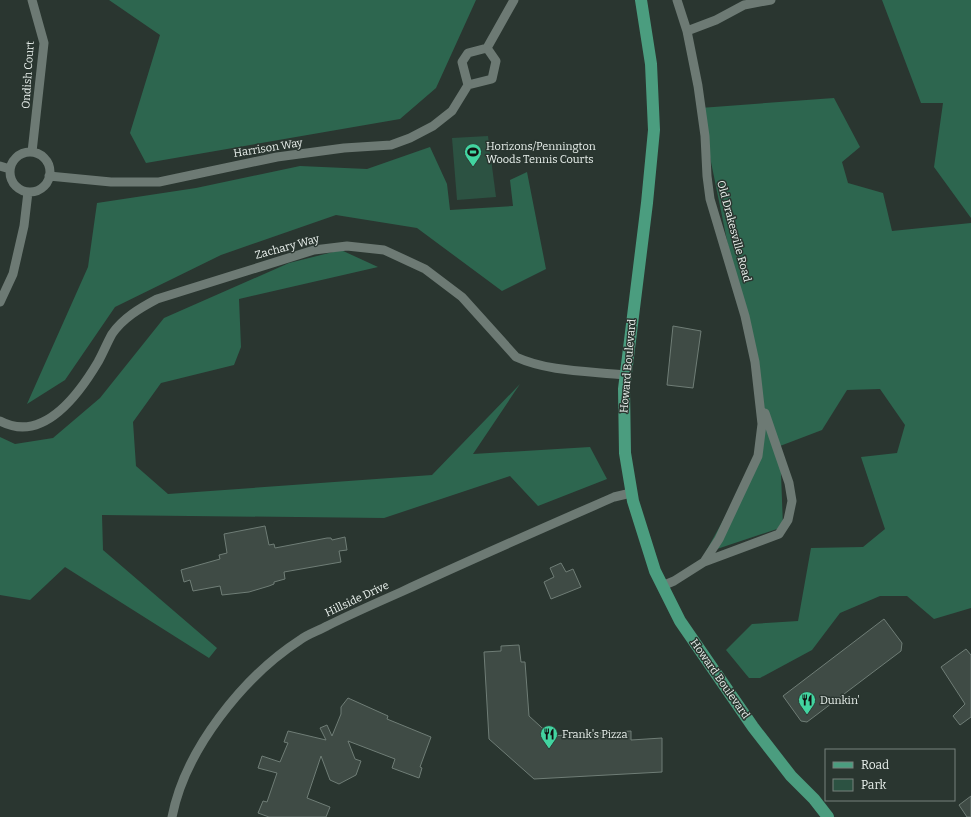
<svg xmlns="http://www.w3.org/2000/svg" width="971" height="817" font-family="Bitter,serif">
<style>
.green{fill:#2c5242}
.forest{fill:#2d664f}
.building{fill:#3f4b45;stroke:#6f7d76}
.lines{fill:none;stroke-linecap:round;stroke-linejoin:round}
.minor{stroke:#6d7a74;stroke-width:9}
.major{stroke:#4b9d7f;stroke-width:12}
.labels{text-anchor:middle;dominant-baseline:central;stroke-width:3;stroke-linejoin:round;paint-order:stroke}
.street-label{font-size:11px;fill:#eaf1ed;stroke:#2a3630}
.poi-label{font-size:11px;fill:#eaf1ed;stroke:#2a3630;text-anchor:start}
</style>
<rect width="100%" height="100%" fill="#2a3630"/>
<!-- green -->
<path class="green" d="M488 136 496 197 457 200 452 138Z"/>
<!-- forest -->
<path class="forest" d="M109 0H476L436 88 400 119 146 163 130 133 160 35Z
M882 0H971V218L934 167 943 103H921Z
M834 98 860 147 842 162 848 183 883 193 892 231 971 223V608L934 619 907 596H880L840 613 812 650 760 678H749L726 650 752 624 798 621 811 548 863 547 885 529 861 457 897 453 905 425 880 389 847 390 822 430 780 446 783 527 705 553 756 461 762 412 700 108Z
M430 147 447 184 450 210 513 206 510 180 527 172 546 269 502 291 417 228 336 215 221 255 115 307 65 380 27 404 88 267 97 203 196 188 300 166 367 169Z
M341 250 378 267 239 299 241 347 234 365 161 383 133 422 136 466 168 494 432 475 520 384 473 454 590 447 607 479 538 506 510 476 384 518 102 515 103 550 217 648 209 658 65 567 30 600 0 595V437L15 444 53 438 100 398 164 318 289 263Z"/>
<!-- building -->
<path class="building" d="M673 326 701 331 693 388 667 385Z
M265 526 269 545 274 544 275 548 327 538H331L332 540 345 537 347 550 339 551 341 562 284 572 285 579 274 582V584L269 586 249 592 222 595 220 586 193 591 190 580 184 582 181 570 220 559 219 555 227 553 224 534Z
M561 563 566 572 573 569 581 587 551 599 544 582 554 577 550 568Z
M884 619 902 643 901 651 807 722 801 721 783 696Z
M519 645 521 662H525L529 716 551 736 631 731V740L662 738V772L534 779 489 739 484 652 501 651V646Z
M966 649 971 655V717L960 725 953 716 965 704 941 667Z
M348 698 388 716 387 719 431 737 420 767 422 768 419 778 392 768 395 759 348 741 355 759 361 761 356 775 339 784 330 780 321 756 307 798 330 807 326 817H269L258 813 263 801 267 802 277 773 258 768 262 756 280 762 288 743 284 742 288 731 326 740 320 728 327 725 332 736 341 714V707Z
M971 796V817H967L959 805Z"/>
<g class="lines">
<!-- minor -->
<path class="minor" d="M687 31 716 20 744 5 771 0
M468 85 492 79 496 61 487 48 514 0
M10 172a20 20 0 1 1 40 0a20 20 0 1 1-40 0Z
M32 152 44 43 32 0
M0 166 10 169
M49 176 111 182H159L277 157 344 148 391 145 410 138 433 126 452 111 468 85 462 62 468 53 487 48
M0 302 13 274 24 226 28 192
M0 421C43 444 79 394 98 362 103 353 107 343 112 334 123 318 140 308 157 299L314 250 347 246 384 250 425 269 462 297 516 357C549 372 589 371 625 375
M704 562 779 534 788 520 792 501 789 483 765 413
M662 586 674 581 704 562 719 539 758 456 762 424 755 362 745 316 710 199 707 176 705 136 698 86 687 31 677 0
M172 817C185 750 243 677 300 640 308 634 318 631 327 626 351 614 376 603 401 592 472 559 543 528 614 497L631 493"/>
<!-- major -->
<path class="major" d="M641 0 651 64 654 130 647 203 624 389 625 453 633 501 655 571 680 621 753 727 791 776 814 799 828 817"/>
</g>
<!-- icons -->
<defs>
<g id="stadium-pin" transform="scale(0.9)"><path d="M0 17L-7.5 6A9.5 9.5 0 1 1 7.5 6Z" fill="#42d4a0" stroke="#2a3630"/><path d="M0-5a6.5 5 0 1 0 0 10a6.5 5 0 1 0 0-10ZM-3.5-1.8h7v3.6h-7Z" fill="#111"/></g>
<g id="restaurant-pin" transform="scale(0.9)"><path d="M0 17L-7.5 6A9.5 9.5 0 1 1 7.5 6Z" fill="#42d4a0" stroke="#2a3630"/><path d="M-5-6h1v4h1v-4h1v4h1v-4h1v5L-1.5 .5V6h-2V.5L-5-1ZM5-6V6H3V1.5H1.5Q1.5-4 5-6Z" fill="#111"/></g>
</defs>
<g fill-rule="evenodd">
<use href="#stadium-pin" x="473" y="152"/>
<use href="#restaurant-pin" x="807" y="700"/>
<use href="#restaurant-pin" x="549" y="734"/>
</g>
<g class="labels">
<!-- street labels -->
<g class="street-label">
<text transform="translate(28 75) rotate(-86)">Ondish Court</text>
<text transform="translate(268 148) rotate(-9)">Harrison Way</text>
<text transform="translate(734 231) rotate(75)">Old Drakesville Road</text>
<text transform="translate(287 247) rotate(-15)">Zachary Way</text>
<text transform="translate(628 366) rotate(-85)">Howard Boulevard</text>
<text transform="translate(357 599) rotate(-25)">Hillside Drive</text>
<text transform="translate(720 679) rotate(55)">Howard Boulevard</text>
</g>
<!-- poi labels -->
<g class="poi-label">
<text x="486" y="146">Horizons/Pennington<tspan x="486" dy="13">Woods Tennis Courts</tspan></text>
<text x="820" y="700">Dunkin'</text>
<text x="562" y="734">Frank's Pizza</text>
</g>
</g>
<!-- legend -->
<rect x="825" y="749" width="130" height="52" fill="#2a3630" stroke="#77817c"/>
<rect x="833" y="762" width="20" height="6" fill="#4b9d7f" stroke="#77817c"/>
<text x="861" y="769" font-size="12" fill="#eaf1ed">Road</text>
<rect x="833" y="779" width="20" height="12" fill="#2c5242" stroke="#77817c"/>
<text x="861" y="789" font-size="12" fill="#eaf1ed">Park</text>
</svg>
